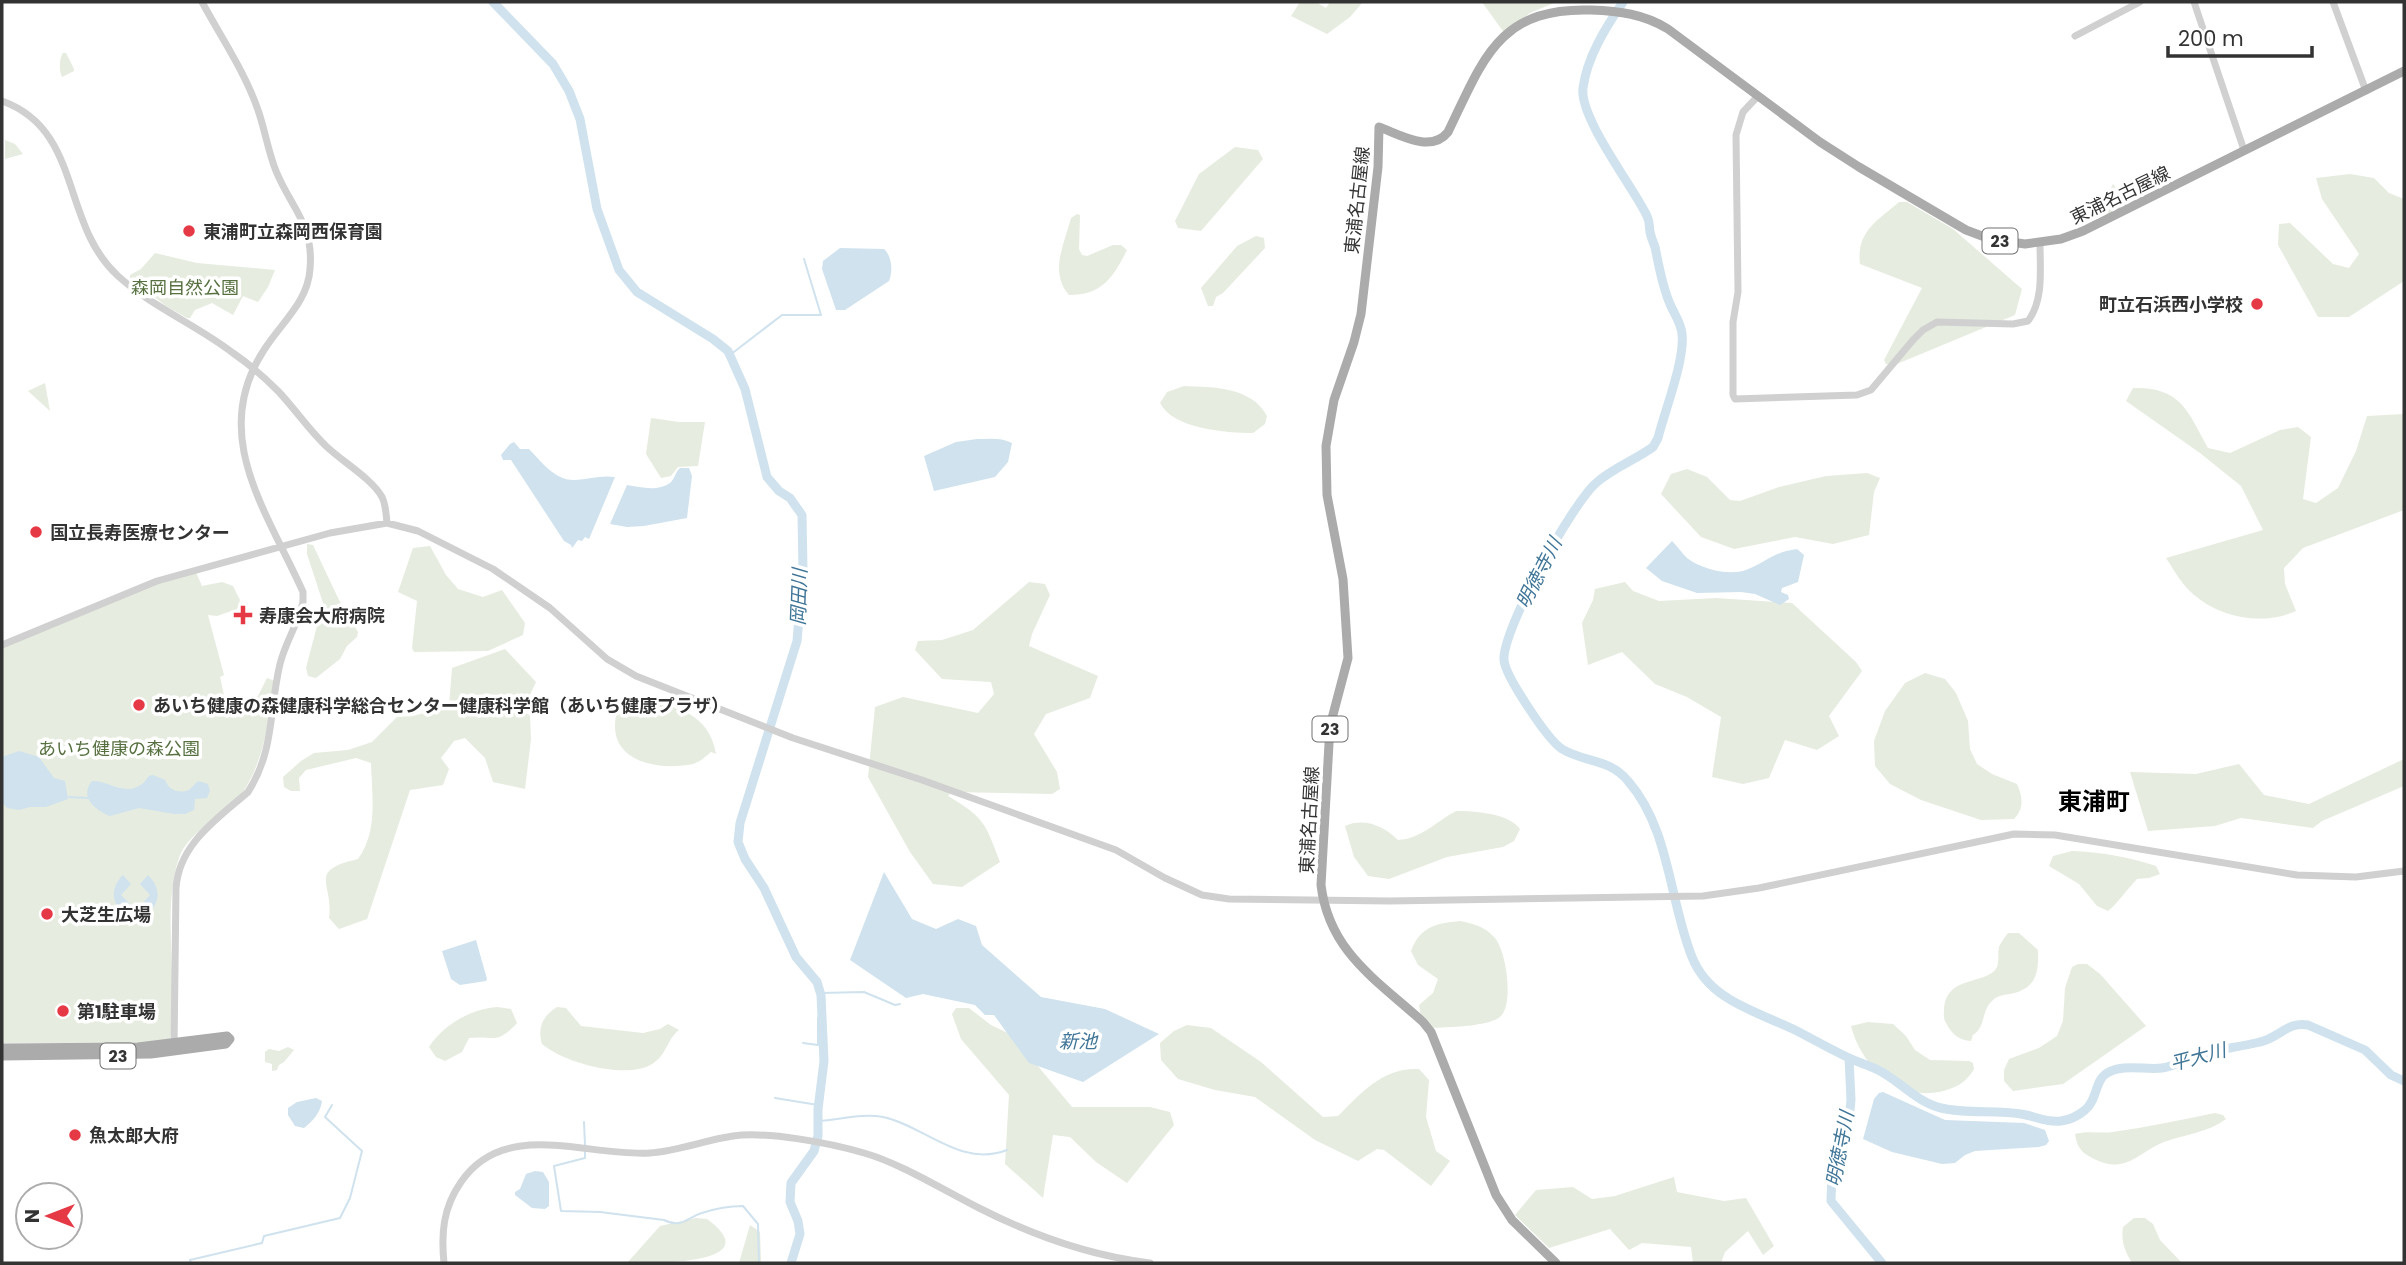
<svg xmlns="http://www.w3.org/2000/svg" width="2406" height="1265" font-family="Poppins,'Noto Sans JP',sans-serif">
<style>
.green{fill:#e6ecdf}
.water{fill:#cfe2ee}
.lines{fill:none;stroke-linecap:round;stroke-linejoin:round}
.stream{stroke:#cfe2ee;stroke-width:2}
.river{stroke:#cfe2ee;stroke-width:9}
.tertiary{stroke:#d0d0d0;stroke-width:7}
.primary{stroke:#ababab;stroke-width:9}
.poi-dot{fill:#e63946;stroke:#fff;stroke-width:2.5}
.labels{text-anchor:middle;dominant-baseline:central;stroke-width:7;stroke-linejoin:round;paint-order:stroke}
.shield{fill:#fff;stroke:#707070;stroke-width:2}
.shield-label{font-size:16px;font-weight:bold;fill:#333}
.street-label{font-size:18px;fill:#333;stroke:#fff}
.poi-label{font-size:18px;font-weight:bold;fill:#333;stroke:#fff;text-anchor:start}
.park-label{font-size:18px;fill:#56703f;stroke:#fff}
.water-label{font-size:19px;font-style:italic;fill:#3f7597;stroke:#fff}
.district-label{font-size:24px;font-weight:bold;fill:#000;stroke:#fff}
</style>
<rect width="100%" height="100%" fill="#fff"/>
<!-- green -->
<path class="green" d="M1300 2H1316L1326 8 1330 2H1363L1350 17 1327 34 1291 16Z
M1482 2H1588L1554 3 1530 13 1505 34Z
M63 53H66L74 69V71L62 77C59 71 59 58 63 53Z
M5 140 15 144 23 154 5 159Z
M1235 147 1258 150 1263 159 1201 231 1178 228 1175 221 1199 174Z
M2350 174 2374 178 2389 193 2404 199V281L2349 317H2318L2278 245 2279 224 2290 223 2333 264 2349 268 2359 254 2322 199 2316 178Z
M2113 184 2128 204 2100 218 2098 213Z
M1899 202H1907L1953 229 2022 289 2015 315 1892 366 1886 364 1884 360 1922 288 1860 264C1856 232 1877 221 1899 202Z
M1077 214 1080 215 1079 249 1082 255 1087 256 1113 245H1121L1127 250C1113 278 1102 295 1069 295 1049 272 1064 245 1071 218Z
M1256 236 1264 238 1265 248 1223 293 1216 297 1213 306H1208L1201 288 1237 246Z
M155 253 197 263 275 270 268 287 258 302 243 296 233 315 212 303 195 310 190 318H187L166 306 130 278V275L141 269Z
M45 383 50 411 28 391Z
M1184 386C1213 387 1252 387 1267 416L1265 424 1253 433C1227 433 1173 429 1160 403L1167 392Z
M2133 388C2181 387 2187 410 2208 448L2230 453 2280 430 2298 427 2311 437 2303 499 2316 503 2338 488 2356 451 2367 416 2404 414V510L2303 548 2284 568 2285 584 2296 611C2263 626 2220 618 2193 594 2182 585 2174 570 2166 558L2263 530 2241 486 2200 453 2126 401Z
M651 418 679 422H705L698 466 678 467 671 476 661 478 646 454Z
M1687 469 1707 477 1730 500 1740 501 1779 487 1826 476 1867 473 1880 478 1874 492 1869 535 1833 544 1795 537 1734 549 1701 537 1661 494 1671 474Z
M307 544 313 545 339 600 358 632 357 637 347 646 340 659 316 678 308 676 306 668 323 603 307 554Z
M430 546 446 575 458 589 483 597 502 590 525 623 523 635 488 651 414 652 412 648 417 601 398 592 413 548Z
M195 570 202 586 222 582 233 586 240 600 237 609 217 616 208 615 224 675 220 677 226 704 258 696 267 678 275 681C269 718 265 756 245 789 230 814 188 830 179 858 161 911 179 984 170 1040L163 1043H2V648L128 592Z
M1029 582 1045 584 1050 595 1032 634 1029 646 1098 676 1090 698 1046 714 1034 734 1057 772 1060 789 1052 794 951 792 948 796C985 818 985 823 1000 862L962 887 933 884 910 852 868 777 875 707 903 697 978 713 994 694 991 682 942 679 915 650 918 641 942 640 973 630Z
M1625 582 1633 591 1659 601 1716 598 1792 603 1856 662 1862 671 1829 716 1839 736 1817 750 1785 740 1769 778 1743 784 1712 777 1721 717 1687 697 1655 684 1622 652 1588 665 1582 623 1593 600 1595 589Z
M505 649 536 682 522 712 530 715 531 739 525 789 493 782 485 758 465 738 454 741 441 758 449 769 443 785 410 790 367 919 339 929 329 918C334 883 306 871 358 859 378 832 372 796 371 763L356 758 306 770 299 778 300 791H291L284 787 283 777 301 761 314 753 348 750 372 742 397 717 413 716 449 706 452 668Z
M1925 673 1945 679 1956 693 1968 721 1970 749 1977 764 1992 774 2017 784C2023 797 2024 809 2014 819L1981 820 1921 800 1890 784 1875 766 1874 741 1885 711 1905 683Z
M636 701C671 702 710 713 716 754L711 752C706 756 700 762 693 764 664 770 617 765 615 728 615 718 616 711 622 703Z
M2404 759V786L2322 821 2313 828 2241 818 2215 826 2148 831 2130 772 2196 774 2239 764 2264 795 2309 804Z
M1456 811C1474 811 1509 813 1520 829L1514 841 1503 847 1447 857 1389 879 1368 876 1354 857 1345 826C1364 817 1384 826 1398 840 1421 839 1437 821 1456 811Z
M2072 851C2100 852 2129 857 2156 866L2160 874 2149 878 2137 879C2126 890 2119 902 2108 911L2097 906 2079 884 2049 866 2053 856Z
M1460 921C1474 924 1484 926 1494 937 1506 949 1514 1002 1501 1016 1490 1027 1447 1027 1431 1028L1421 1017 1419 1005 1433 993 1438 979 1418 965 1411 951C1420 927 1436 923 1460 921Z
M2008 933H2019L2038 950C2039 973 2036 989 2010 994 2002 995 1996 996 1990 1003 1981 1014 1986 1026 1973 1035L1971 1041C1958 1040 1952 1034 1946 1023 1943 1018 1944 1014 1944 1008 1947 978 1978 984 1993 972 2001 966 1997 955 1999 947 2001 942 2005 937 2008 933Z
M2078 964H2087L2100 974 2146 1026 2063 1084 2013 1091 2004 1081V1070L2009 1059 2039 1048 2057 1036 2063 1021 2065 988 2072 967Z
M497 1007 511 1009 517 1023C496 1046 494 1035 469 1038L462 1052 445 1061 436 1057 429 1047C443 1025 471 1009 497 1007Z
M557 1007 566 1008 581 1026 643 1033 660 1029 668 1024 679 1030C667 1039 667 1055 652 1064 627 1080 564 1063 542 1044 537 1027 543 1016 557 1007Z
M956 1008H969L991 1025 1012 1035 1072 1107H1150L1170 1112 1174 1125 1127 1183 1096 1162 1070 1137 1053 1135 1043 1198 1005 1164 1009 1095 961 1039 952 1014Z
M1868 1022 1893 1024 1906 1036 1915 1050 1930 1060 1969 1061 1973 1063 1974 1069C1966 1083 1954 1089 1939 1092 1896 1100 1861 1065 1851 1026Z
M1187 1025 1211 1028 1261 1062 1323 1117 1338 1116C1361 1093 1383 1067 1419 1069L1429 1080 1426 1117 1436 1151 1450 1161 1431 1186 1384 1150 1377 1149 1358 1161 1315 1140 1255 1097 1215 1090 1178 1079 1161 1060 1160 1043 1174 1031Z
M288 1047 294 1050 284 1062 279 1065 277 1070 272 1071V1064L265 1062V1052L269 1049 279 1051Z
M2215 1113 2223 1115 2226 1119C2207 1133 2186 1134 2164 1142 2138 1152 2127 1175 2094 1159 2082 1153 2077 1148 2075 1134 2088 1130 2100 1134 2113 1132 2147 1127 2181 1120 2215 1113Z
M1674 1177 1677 1192 1724 1201 1746 1198 1774 1246 1763 1255 1748 1231 1725 1252 1721 1263H1693L1691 1247 1642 1243 1629 1250 1610 1229 1549 1248 1515 1215 1536 1190 1573 1187 1592 1199 1615 1196Z
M696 1218 707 1219C770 1265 654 1263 627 1263L660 1226Z
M2134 1218H2145L2153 1224 2160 1240 2182 1263H2132C2124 1250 2121 1241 2123 1227Z
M750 1225 760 1232 761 1263H739Z"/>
<!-- water -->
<path class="water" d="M840 248 884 249C892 256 893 271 889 281L845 310H836L822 269 823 261Z
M977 439C989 439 1001 437 1012 443L1008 462 995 477 934 491 924 456 956 442Z
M514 442 520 449H529C541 461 555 481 575 480 589 479 601 475 615 477L589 539 585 537 582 541 578 540 572 548 571 545 564 541 511 460H503L501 455 510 444Z
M680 468H689L692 476 687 518 644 526 627 527 610 524 627 485C640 487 657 492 670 483 675 479 675 472 680 468Z
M1672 541C1677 546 1682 553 1687 558 1701 569 1729 576 1746 570 1767 562 1773 552 1797 549L1804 555 1798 582 1782 588 1781 592 1788 595 1789 599 1780 605 1755 594 1741 592 1697 593 1662 581 1646 568Z
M19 751 39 757 54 778 65 781 68 799 46 807H30L19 810 7 808 2 802V757Z
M153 775 165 780C169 790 178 794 189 790L198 781 208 784 210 791 207 798 195 799 194 810 185 814H174L139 808 110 816C95 810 79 797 92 781 108 780 125 797 142 784 145 782 147 778 149 776Z
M884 872 912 919 936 929 958 919 976 926 982 945 1041 997 1105 1009 1159 1034 1083 1082 1029 1063 994 1015H985L975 1005 923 994 906 998 850 960Z
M123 875 131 884 121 895 133 907 125 914C111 904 110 888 123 875Z
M148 875C161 888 161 903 147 914L139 907 150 895 140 884Z
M476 940 487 979 486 981 460 985 451 979 442 951Z
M1883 1092 1945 1120 2024 1123 2045 1130 2049 1141 2046 1145 2039 1147 1975 1151 1965 1155 1955 1163 1942 1164 1892 1152 1863 1139 1874 1099 1879 1093Z
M316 1098 322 1101C321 1112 312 1122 304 1128L295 1126 288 1115V1108L297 1102Z
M535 1171 543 1172 549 1182V1206L545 1209 532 1208 515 1195V1192L520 1189 526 1174Z"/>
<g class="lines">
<!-- stream -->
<path class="stream" d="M730 355 782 315H821L804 259
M69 797 88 798
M821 993 864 992 895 1005 900 1004
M803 1043 818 1045V1018H824
M775 1098 818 1105
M818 1121C839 1120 862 1113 883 1117 925 1126 960 1168 1007 1150
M584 1122 585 1145
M585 1151V1158L554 1166 561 1211 600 1212 664 1220C682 1229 688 1217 702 1213 714 1209 730 1206 743 1206L758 1224 759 1263
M191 1263 190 1260 262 1243 264 1236 340 1218 350 1198 362 1151 325 1117 332 1105"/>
<!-- river -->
<path class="river" d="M493 2 553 64 569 91 580 119 597 209 619 270 637 292 713 339 728 351 745 389 767 477 779 491 790 498 802 515 803 571 797 641 740 823 738 842 745 859 764 888 796 957 817 982 821 995 824 1061 818 1109V1136L814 1151 791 1183 790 1202 798 1221 800 1234 791 1263
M1623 2C1606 27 1587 57 1583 88 1579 118 1634 188 1647 216 1650 222 1649 226 1650 232 1651 237 1653 242 1655 247 1659 266 1662 286 1670 304 1674 314 1681 322 1682 334 1685 360 1665 410 1658 438L1653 447C1635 460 1613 468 1596 483 1572 504 1502 630 1504 660 1505 676 1548 740 1562 749 1585 763 1609 758 1628 781 1670 829 1669 900 1692 957 1709 1000 1755 1011 1793 1029 1811 1038 1828 1048 1847 1057 1857 1062 1868 1065 1878 1070 1899 1080 1916 1102 1941 1108 1967 1114 1995 1110 2021 1114 2035 1116 2046 1123 2061 1121 2069 1120 2078 1116 2085 1110 2098 1100 2094 1079 2109 1072 2123 1064 2146 1070 2162 1068 2176 1066 2187 1058 2200 1054 2220 1049 2240 1047 2260 1042 2279 1038 2288 1021 2308 1025L2365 1050 2391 1075 2404 1081
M1849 1058 1851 1100 1849 1121 1842 1150 1832 1173 1831 1201 1882 1263"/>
<!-- tertiary -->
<path class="tertiary" d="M2194 2 2244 150
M2333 2 2366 91
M2075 36 2140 2
M1758 96 1743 112 1736 135 1738 292 1733 322V395L1735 399 1857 395 1871 390 1913 340 1923 330 1937 322 2013 324 2028 321C2044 300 2040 269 2040 244
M2 101C83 130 60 223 118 276 152 307 197 325 233 353 249 364 264 377 278 391 295 409 309 430 327 447 343 462 372 479 382 497 386 505 386 514 387 523
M2 645 157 581 330 533 387 523 418 531 493 569 550 608 607 659 636 676 793 738 922 780 1116 850 1165 878 1202 895 1229 899 1390 901 1703 896 1759 888 2014 834 2055 835 2297 875 2356 877 2404 871
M174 1048 176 888C179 844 217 819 248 792 275 750 269 709 280 664 285 643 298 624 303 602V592C268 513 208 435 264 350 281 323 308 302 310 269 314 224 291 208 276 171 268 151 265 130 258 110 245 72 221 37 202 2
M444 1263C441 1233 443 1208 461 1182 505 1118 587 1157 650 1153 679 1151 705 1140 733 1136 767 1131 830 1143 864 1153 900 1163 945 1191 979 1208 1032 1235 1091 1256 1150 1263"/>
<!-- primary -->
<path class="primary" d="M2 1048 138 1047 227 1036 230 1039
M2 1056 151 1054 226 1044 230 1039
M1556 1263 1512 1220 1496 1195 1431 1032 1423 1022C1377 980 1329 952 1321 885L1330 726 1348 658 1343 579 1327 495 1326 446 1334 400 1354 342 1361 314 1378 167 1379 127C1399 134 1431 154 1448 132 1483 60 1498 7 1591 10 1619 11 1644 14 1668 29L1820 142 1859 167 1966 230 1990 239 2025 244 2061 239 2083 231 2404 71"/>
</g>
<!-- markers -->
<g class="poi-dot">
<circle cx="189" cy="231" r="7"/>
<circle cx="2257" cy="304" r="7"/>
<circle cx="36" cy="532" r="7"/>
<path d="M239.5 604.5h7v7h7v7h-7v7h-7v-7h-7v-7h7z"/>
<circle cx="139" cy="705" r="7"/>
<circle cx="47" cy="914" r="7"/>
<circle cx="63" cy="1011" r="7"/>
<circle cx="75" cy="1135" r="7"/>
</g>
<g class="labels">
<!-- shield labels -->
<g class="shield">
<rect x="1982.5" y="228.5" width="35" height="25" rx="5"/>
<rect x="1312.5" y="716.5" width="35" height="25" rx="5"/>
<rect x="100.5" y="1043.5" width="35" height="25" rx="5"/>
</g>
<g class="shield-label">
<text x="2000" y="241">23</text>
<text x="1330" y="729">23</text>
<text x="118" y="1056">23</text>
</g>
<!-- street labels -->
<g class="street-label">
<text transform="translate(2120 195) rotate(-26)">東浦名古屋線</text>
<text transform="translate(1357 200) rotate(-84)">東浦名古屋線</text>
<text transform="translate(1309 820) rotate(-87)">東浦名古屋線</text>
</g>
<!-- poi labels -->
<g class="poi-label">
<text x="203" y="231">東浦町立森岡西保育園</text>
<text x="2243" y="304" text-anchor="end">町立石浜西小学校</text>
<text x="50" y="532">国立長寿医療センター</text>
<text x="259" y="615">寿康会大府病院</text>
<text x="153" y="705">あいち健康の森健康科学総合センター健康科学館（あいち健康プラザ）</text>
<text x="61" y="914">大芝生広場</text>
<text x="77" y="1011">第1駐車場</text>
<text x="89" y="1135">魚太郎大府</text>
</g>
<!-- park labels -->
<g class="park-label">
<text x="185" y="287">森岡自然公園</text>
<text x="119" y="748">あいち健康の森公園</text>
</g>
<!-- water labels -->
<g class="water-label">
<text transform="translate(1539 573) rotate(-63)">明徳寺川</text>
<text transform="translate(799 597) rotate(-88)">岡田川</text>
<text x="1078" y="1041">新池</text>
<text transform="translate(2198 1057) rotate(-15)">平大川</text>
<text transform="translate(1840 1149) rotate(-79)">明徳寺川</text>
</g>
<!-- district labels -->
<g class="district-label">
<text x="2094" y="801">東浦町</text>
</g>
</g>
<!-- border -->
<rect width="2406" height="1265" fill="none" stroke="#333333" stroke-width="7"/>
<!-- north arrow -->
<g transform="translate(49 1216) rotate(270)"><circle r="33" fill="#ffffff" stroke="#adadad" stroke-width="2"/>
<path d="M0-5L12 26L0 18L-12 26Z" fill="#e63946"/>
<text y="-10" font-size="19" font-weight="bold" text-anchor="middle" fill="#333333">N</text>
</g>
<!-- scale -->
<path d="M2168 46v10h144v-10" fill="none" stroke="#333333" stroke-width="3.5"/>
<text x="2178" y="46" font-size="21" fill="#333333" stroke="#ffffff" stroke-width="5" paint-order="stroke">200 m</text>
</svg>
